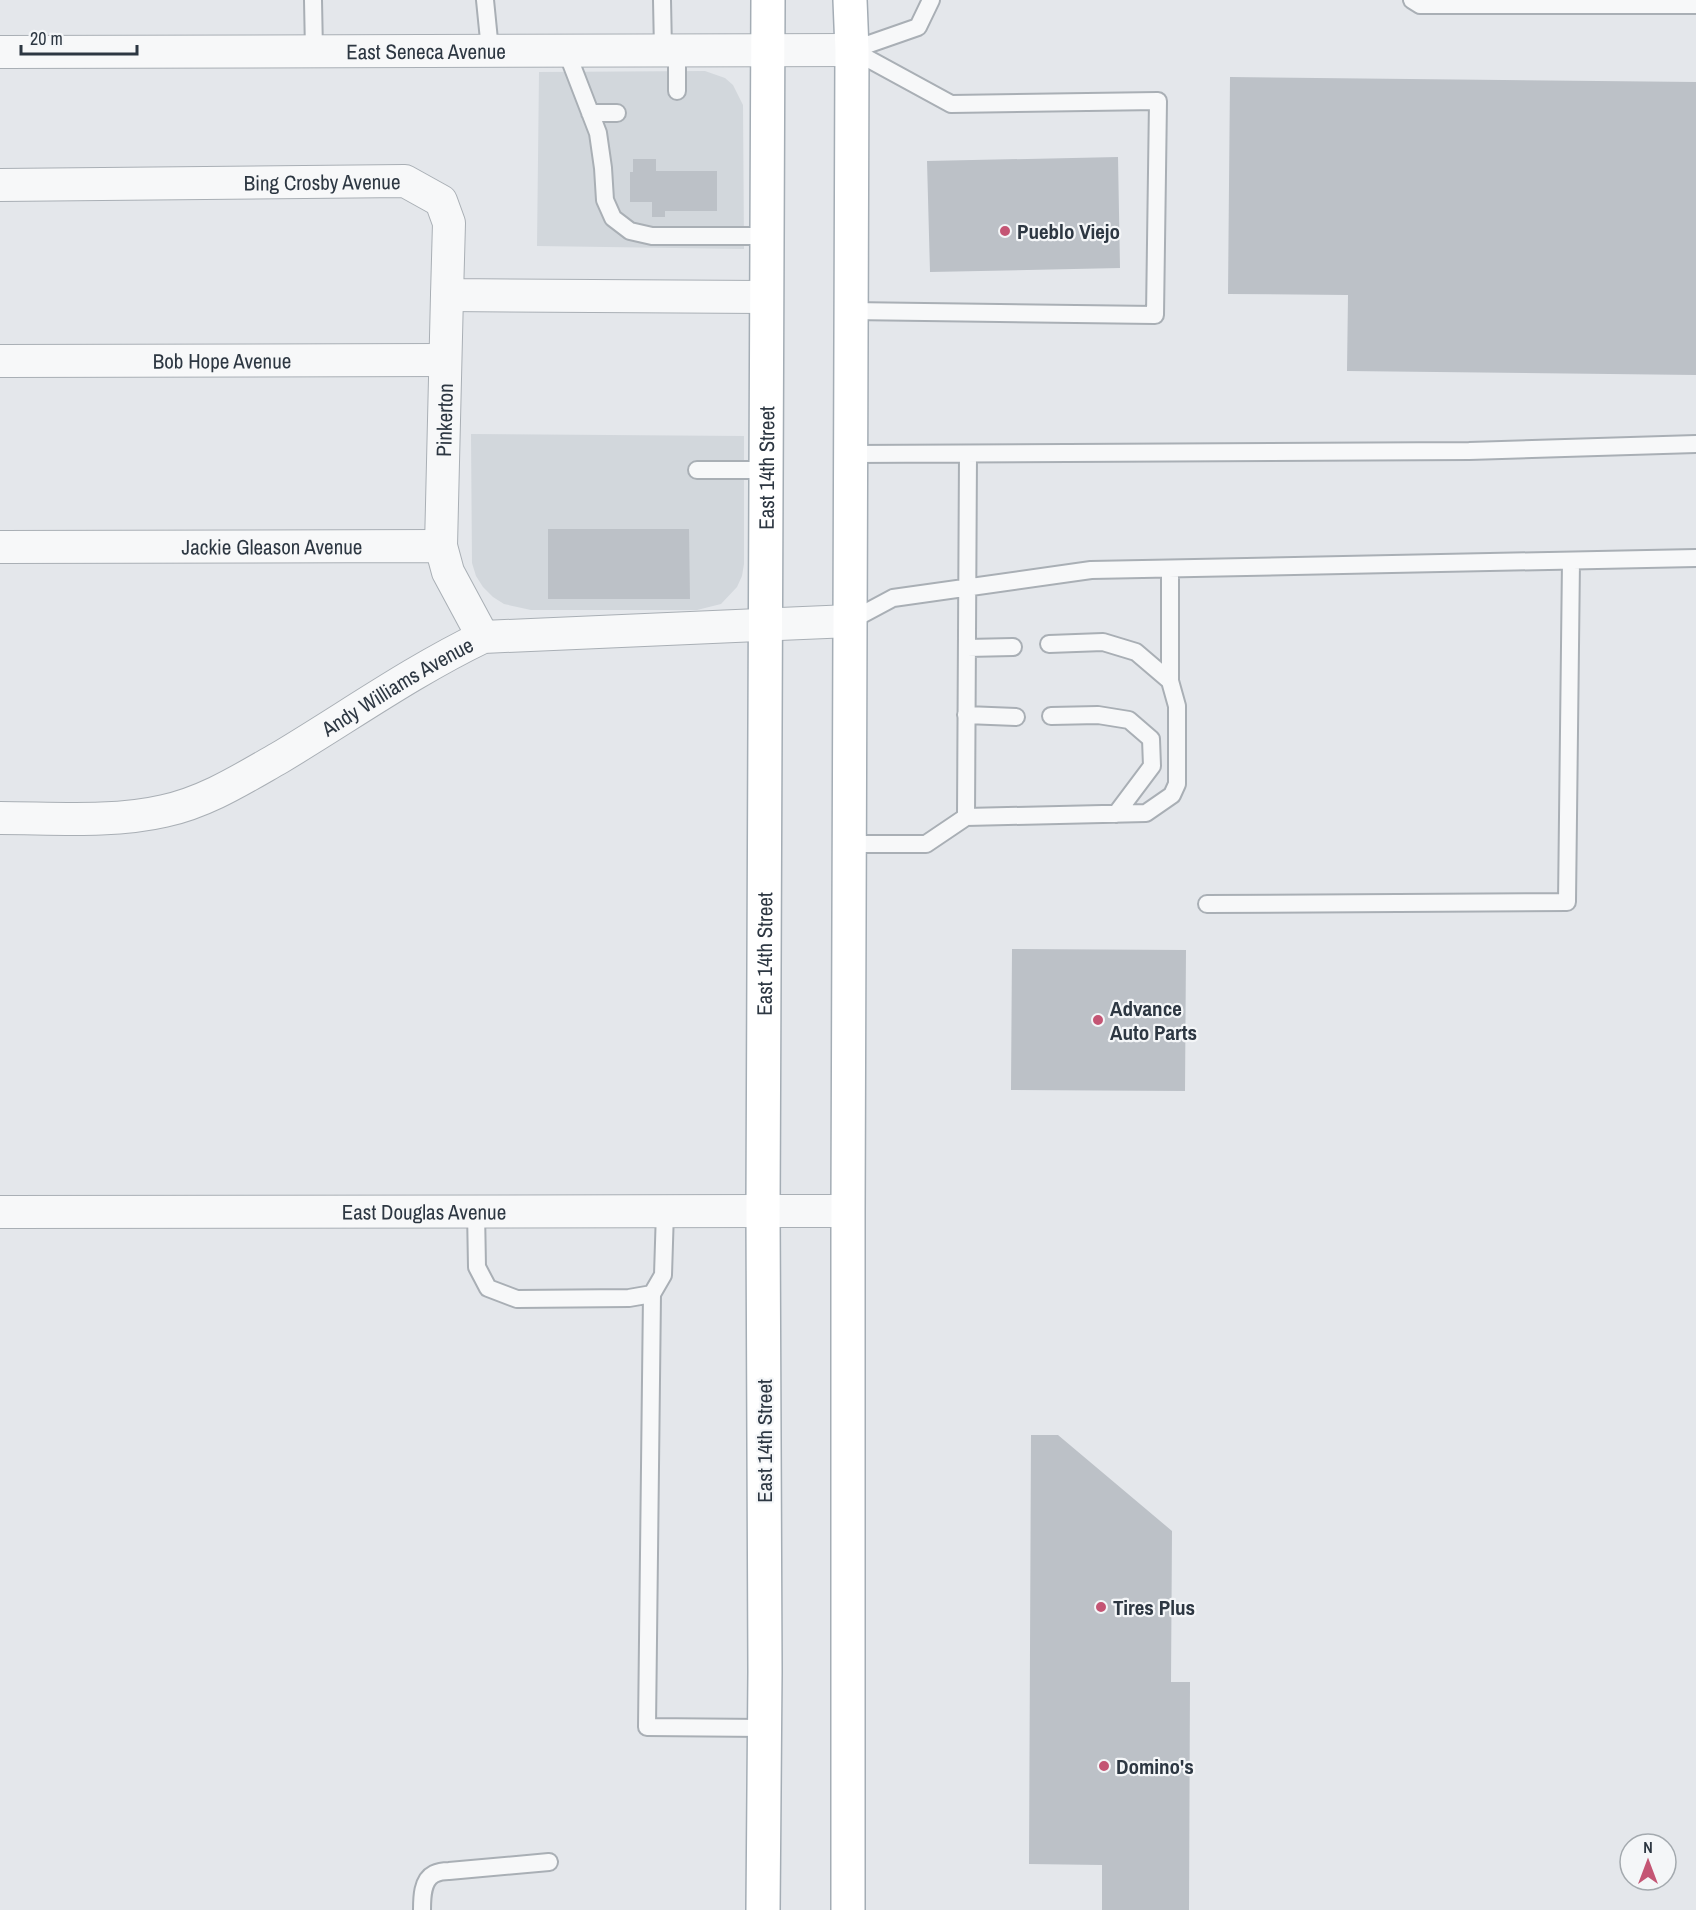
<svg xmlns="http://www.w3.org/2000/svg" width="1696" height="1910" font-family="'Archivo Narrow',sans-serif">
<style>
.built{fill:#d2d7dc}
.building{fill:#bcc1c7}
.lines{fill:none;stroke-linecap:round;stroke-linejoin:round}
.service-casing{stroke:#a9afb5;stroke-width:20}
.minor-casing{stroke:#a9afb5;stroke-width:34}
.primary-casing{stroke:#a4adb5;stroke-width:36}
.service{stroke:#f7f8f9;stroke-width:16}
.minor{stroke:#f7f8f9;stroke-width:32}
.primary{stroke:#fff;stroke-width:33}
.poi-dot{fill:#c45574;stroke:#f4f6f8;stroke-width:2}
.labels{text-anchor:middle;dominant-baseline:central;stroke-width:4.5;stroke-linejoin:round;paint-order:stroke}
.street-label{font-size:21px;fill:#2d3742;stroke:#f4f6f8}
.poi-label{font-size:21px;font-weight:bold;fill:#2d3742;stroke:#f4f6f8;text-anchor:start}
</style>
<rect width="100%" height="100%" fill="#e4e7eb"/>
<!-- built -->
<path class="built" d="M705 71 725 78 733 85 743 105 744 249 537 246 539 72Z
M471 434 744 436V564L742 576 737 587 721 604 697 610H531L504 604 493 597 483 587 476 576 472 563Z"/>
<!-- building -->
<path class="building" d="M1230 77 1696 82V375L1347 371 1348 295 1228 294Z
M1118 157 1120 268 930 272 927 161Z
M633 159H656V171H717V211H665V217H652V202H630V172H633Z
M548 529H689L690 599H548Z
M1012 949 1186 950 1185 1091 1011 1090Z
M1031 1435H1058L1172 1531 1171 1682H1190L1189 1910H1102V1865L1029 1864Z"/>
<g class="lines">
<!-- service casing -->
<g class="service-casing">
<path id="service" d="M313 0 314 51
M485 0 490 50
M662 0 663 50
M1412 0 1420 5H1696
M566 50 598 133 603 168 605 200 613 218 630 231 652 236H766
M677 50V91
M852 50 918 27 931 0
M590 113H617
M850 311 1155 315 1158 101 951 104 852 50
M850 454 1469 451 1696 444
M697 470H765
M1170 569V681
M850 621 893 598 1091 570 1696 558
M967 648 1013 647
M966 715 1016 717
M1051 716 1098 715 1129 720 1151 739 1152 766 1116 814
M966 817 968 454
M850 844H926L966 817 1146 813 1172 795 1177 784V706L1170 681 1136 652 1103 642 1049 644
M1207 904 1567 902 1571 561
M476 1211 477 1267 488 1288 517 1299 629 1298 652 1294 663 1275 665 1211
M652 1294 647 1727 764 1728
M422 1910C422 1898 422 1880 434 1874 438 1872 445 1871 449 1871L549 1862"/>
</g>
<!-- minor casing -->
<g class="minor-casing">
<g id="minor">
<path id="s1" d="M0 52 852 50"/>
<path id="s2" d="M0 185 405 181 441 201 449 223 447 295 765 297"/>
<path id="s3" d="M0 361 445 360"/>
<path id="s4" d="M441 546 447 295"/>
<path id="s5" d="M0 547 441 546 448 572 483 637"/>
<path id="s6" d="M0 818C52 818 113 823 164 811 206 802 242 779 279 758 346 718 412 671 483 637L850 621"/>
<path id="s7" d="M0 1212 848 1211"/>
</g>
</g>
<!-- primary casing -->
<g class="primary-casing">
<g id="primary">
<path id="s8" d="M763 1910 765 1672 763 1211 768 0"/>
<path d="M848 1910V1211L852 50 850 0"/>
</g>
</g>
<!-- service -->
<use href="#service" class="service"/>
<!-- minor -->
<use href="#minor" class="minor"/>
<!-- primary -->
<use href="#primary" class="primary"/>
</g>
<!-- markers -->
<g class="poi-dot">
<circle cx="1005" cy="231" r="6"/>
<circle cx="1098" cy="1020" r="6"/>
<circle cx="1101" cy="1607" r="6"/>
<circle cx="1104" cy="1766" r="6"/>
</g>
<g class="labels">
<!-- street labels -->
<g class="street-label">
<text stroke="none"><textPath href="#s1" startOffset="426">East Seneca Avenue</textPath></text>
<text stroke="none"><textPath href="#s2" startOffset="322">Bing Crosby Avenue</textPath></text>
<text stroke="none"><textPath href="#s3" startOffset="222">Bob Hope Avenue</textPath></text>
<text stroke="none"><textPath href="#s4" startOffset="126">Pinkerton</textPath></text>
<text stroke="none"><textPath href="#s8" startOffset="1442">East 14th Street</textPath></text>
<text stroke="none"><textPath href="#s5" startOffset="272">Jackie Gleason Avenue</textPath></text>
<text stroke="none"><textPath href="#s6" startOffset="430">Andy Williams Avenue</textPath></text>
<text stroke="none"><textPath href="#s8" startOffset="956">East 14th Street</textPath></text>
<text stroke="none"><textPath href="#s7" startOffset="424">East Douglas Avenue</textPath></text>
<text transform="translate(764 1441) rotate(-90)">East 14th Street</text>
</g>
<!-- poi labels -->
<g class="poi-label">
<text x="1017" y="231">Pueblo Viejo</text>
<text x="1110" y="1008">Advance<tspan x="1110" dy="24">Auto Parts</tspan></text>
<text x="1113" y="1607">Tires Plus</text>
<text x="1116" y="1766">Domino's</text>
</g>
</g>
<!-- north arrow -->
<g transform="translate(1648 1862)"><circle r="28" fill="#f4f6f8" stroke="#a4aaaf" stroke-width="1.5"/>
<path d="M0-4.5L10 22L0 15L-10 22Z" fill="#c45574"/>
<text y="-9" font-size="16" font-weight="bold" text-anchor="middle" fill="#2d3742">N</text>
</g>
<!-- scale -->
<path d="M21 45v9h116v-9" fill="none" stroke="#2d3742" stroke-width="3"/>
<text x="30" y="45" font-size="18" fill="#2d3742" stroke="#f4f6f8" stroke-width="4.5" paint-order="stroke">20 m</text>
</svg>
